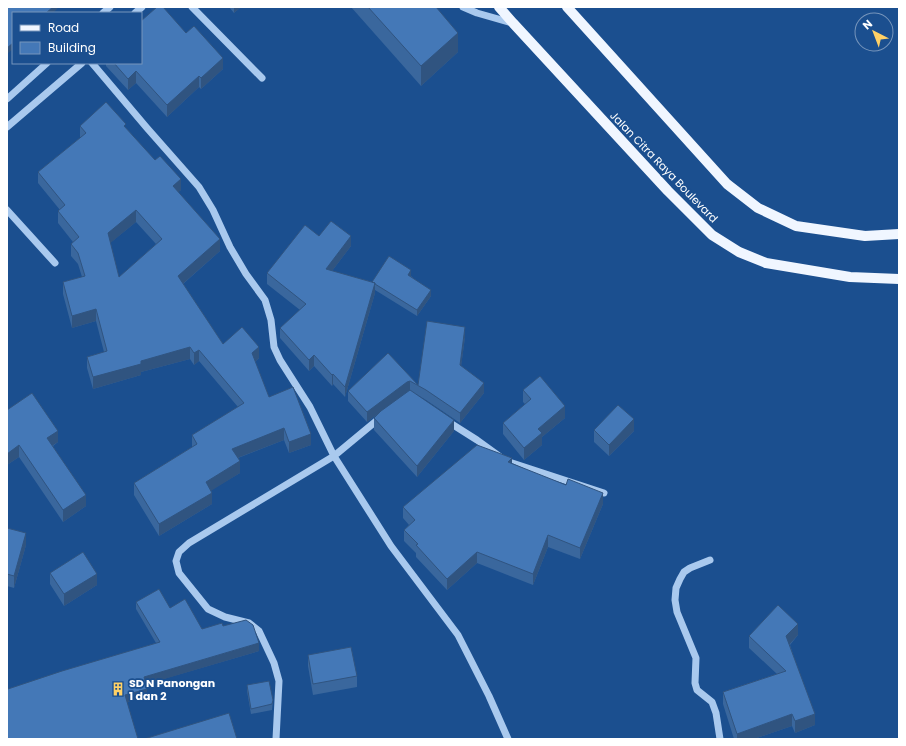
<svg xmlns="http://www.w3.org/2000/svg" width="906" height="746" font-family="Poppins,sans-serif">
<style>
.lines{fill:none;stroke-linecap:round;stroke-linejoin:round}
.minor{stroke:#a9c9ee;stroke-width:7}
.major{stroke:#f0f6ff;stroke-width:10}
.wall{fill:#3a679d;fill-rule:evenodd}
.shaded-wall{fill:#305480}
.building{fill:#4478b7;stroke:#305480;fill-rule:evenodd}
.labels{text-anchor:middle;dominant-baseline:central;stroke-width:3.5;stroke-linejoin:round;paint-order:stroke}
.street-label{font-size:11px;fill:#fff;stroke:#1b4f8f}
.poi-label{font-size:11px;font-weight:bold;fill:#fff;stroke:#1b4f8f;text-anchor:start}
</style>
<rect width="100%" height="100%" fill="#1b4f8f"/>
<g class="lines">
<!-- minor -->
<path class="minor" d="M192 7 262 78
M463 7 477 13 512 23
M103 13 110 7
M135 13 142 7
M92 63 147 128 199 187 213 210 230 247 246 274 265 300 271 320 274 347 280 360 310 407 334 456 391 546 458 635 489 696 508 739
M7 99 47 63
M7 127 82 63
M7 210 55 263
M447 421 477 440 506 461 604 493
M710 560 690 568 684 572 680 579 676 588 675 600 677 612 696 658 695 683 697 690 712 702 716 713 720 739
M276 739 279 681 274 663 259 631 249 623 225 617 208 609 179 573 176 561 179 552 189 543 334 456 381 417"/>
<!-- major -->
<path class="major" d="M499 7 513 23 668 191 712 235 739 252 766 263 850 277 899 279
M567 7 727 184 758 208 796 226 865 236 899 234"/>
</g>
<!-- wall -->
<path class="wall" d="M229 7H241L234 13Z
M351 7H436L458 52 421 86Z
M186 33 223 69 201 89 199 87 167 117 136 83 128 90 106 66V63H141Z
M80 126 126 128 181 190 178 192 220 251 183 284 223 344 259 358 255 362 269 397 311 445 289 453 284 440 238 458 240 473 211 490 212 504 159 536 134 495V483L192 447V435L238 407 199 361 194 365 190 359 141 372V375L93 389 87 368V357L104 352 96 321 72 328 63 294V282L82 277 78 264 71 256V244L73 242 58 223V211L60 210 38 183V172L80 138ZM136 222 156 244 119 277 110 243Z
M319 236 351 246 332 271 372 282 411 276 431 296 417 316 375 290V293L345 397 333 384 332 386 314 366 309 371 280 338V328L300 310 267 284V273Z
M465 337 461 366 484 393 460 423 426 400 416 394 454 431 417 477 374 430V418L409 391 407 392 367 422 348 401V391L388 353 418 385Z
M523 390 565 418 542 437V445L524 460 503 434V423L525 404 523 402Z
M7 410 58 442 53 446 86 506 63 522 19 457 7 465Z
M594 430 634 431 609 456 594 442Z
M512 463 603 504 580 559 548 547 533 585 477 563 447 590 416 557V553L404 541V530L409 525 403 518V507Z
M7 528 26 545 14 588 7 586Z
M50 573 97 585 64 606 50 584Z
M136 602 170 608 202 629 223 626 259 651 146 684 147 696 128 702 8 689 156 643 136 609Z
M798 635 790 645 815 725 795 733 792 726 754 739H734L723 704V692L777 674 749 648V636Z
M308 655 357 676V687L313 695 308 666Z
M247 685 273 700 272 710 251 714 247 691Z"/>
<!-- shaded-wall -->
<path class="shaded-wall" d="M53 7H58L57 9 53 13H46Z
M234 7H241L234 13Z
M458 33V52L421 86V66Z
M13 43V49L7 54V48Z
M223 58V69L201 89V78Z
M136 71V83L128 90V79Z
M199 76V87L167 117V105Z
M181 179V190L173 197V186Z
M136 210V222L108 245V233Z
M351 236V246L326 279V269Z
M220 239V251L178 288V276Z
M411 270V276L408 281V275Z
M375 283V293L345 397V387Z
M431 290V296L417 316V310Z
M96 309V321L72 328V316Z
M465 327V337L460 375V365Z
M190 347V359L141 372V375L93 389V377L141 361Z
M259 347V358L252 365V353Z
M199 350V361L194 365V353Z
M314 355V366L309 371V360Z
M333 374V384L332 386V375Z
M410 381V391L407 392 367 422V412L407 382Z
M484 383V393L460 423V413Z
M565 406V418L542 437V445L524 460V448L538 429Z
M634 419V431L609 456V445Z
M454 420V431L417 477V466Z
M284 428V440L232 460V449Z
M58 431V442L47 449V438Z
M311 434V445L289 453V442Z
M19 445V457L7 465V454Z
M512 458V469L508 462Z
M240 461V473L206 494V482Z
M212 493V504L159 536V524Z
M603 493V504L580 559V548Z
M86 495V506L63 522V510Z
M26 533V545L14 588V576Z
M548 535V547L533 585V574Z
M477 552V563L447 590V579Z
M97 574V585L64 606V594Z
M798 624V635L786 648V636Z
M259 643V651L144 685V677Z
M147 689V696L125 703V695Z
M792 714V726L754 739H737V734Z
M815 714V725L795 733V721Z"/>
<!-- building -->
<path class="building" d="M7 7H53L46 13H13V43L7 48Z
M157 7H163L186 33 194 26 223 58 201 78 199 76 167 105 136 71 128 79 114 63H141V21Z
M368 7H436L458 33 421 66Z
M106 102 126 124 124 126 155 160 160 156 181 179 173 186 220 239 178 276 223 344 242 327 259 347 252 353 269 397 293 387 311 434 289 442 284 428 232 449 240 461 206 482 212 493 159 524 134 483 197 444 192 435 244 403 199 350 194 353 190 347 141 361V364L93 377 87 357 107 351 96 309 72 316 63 282 85 276 78 253 71 244 79 237 58 211 65 205 38 172 86 133 80 126ZM136 210 162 239 119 277 108 233Z
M331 221 351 236 326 269 375 283 345 387 333 374 332 375 314 355 309 360 280 328 306 304 267 273 305 225 319 236Z
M389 256 411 270 408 275 431 290 417 310 375 284V283L372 282Z
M427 321 465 327 460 365 484 383 460 413 426 390 410 381 407 382 367 412 348 391 388 353 418 385Z
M540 376 565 406 538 429 542 433 524 448 503 423 531 399 523 390Z
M410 390 454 420 417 466 374 418 381 411Z
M32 393 58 431 47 438 86 495 63 510 19 445 7 454V410Z
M618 405 634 419 609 445 594 430Z
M477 445 512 458 508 462 566 485 568 479 603 493 580 548 548 535 533 574 477 552 447 579 416 545 418 544 404 530 415 520 403 507Z
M7 528 26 533 14 576 7 574Z
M83 552 97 574 64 594 50 573Z
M159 589 170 608 185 599 202 629 222 623 223 626 246 620 253 625 259 643 144 677 147 689 125 695 138 739H7V686L8 689 62 671 160 642 136 602Z
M778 605 798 624 786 636 815 714 795 721 792 714 737 734 723 692 786 671 749 636Z
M351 647 357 676 313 684 308 655Z
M269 681 273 700 272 704 251 709 247 685Z
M229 713 237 739H144Z"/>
<!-- icons -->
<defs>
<g id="building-bare" transform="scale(1.08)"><path d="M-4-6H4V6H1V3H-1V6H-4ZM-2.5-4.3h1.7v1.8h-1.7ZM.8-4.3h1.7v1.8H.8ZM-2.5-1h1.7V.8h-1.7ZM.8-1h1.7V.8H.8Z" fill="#ffd166" stroke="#1b4f8f" stroke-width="2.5" paint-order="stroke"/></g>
</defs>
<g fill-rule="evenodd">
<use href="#building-bare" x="118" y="689"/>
</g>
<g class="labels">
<!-- street labels -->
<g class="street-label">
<text transform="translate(664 167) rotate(46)">Jalan Citra Raya Boulevard</text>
</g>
<!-- poi labels -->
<g class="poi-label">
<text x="129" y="683">SD N Panongan<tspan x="129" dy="13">1 dan 2</tspan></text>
</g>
</g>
<!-- border -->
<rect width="906" height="746" fill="none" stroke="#ffffff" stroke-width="16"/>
<!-- legend -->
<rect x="12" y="12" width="130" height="52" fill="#1b4f8f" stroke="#7695bc"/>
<rect x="20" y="25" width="20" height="6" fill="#f0f6ff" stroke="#7695bc"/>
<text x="48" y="32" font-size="12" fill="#ffffff">Road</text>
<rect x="20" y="42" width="20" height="12" fill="#4478b7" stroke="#7695bc"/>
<text x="48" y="52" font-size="12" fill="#ffffff">Building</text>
<!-- north arrow -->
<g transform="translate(874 32) rotate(318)"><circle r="19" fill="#1b4f8f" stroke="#7695bc"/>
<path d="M0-3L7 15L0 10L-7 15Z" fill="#ffd166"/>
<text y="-6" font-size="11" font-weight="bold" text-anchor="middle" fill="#ffffff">N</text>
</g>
</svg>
